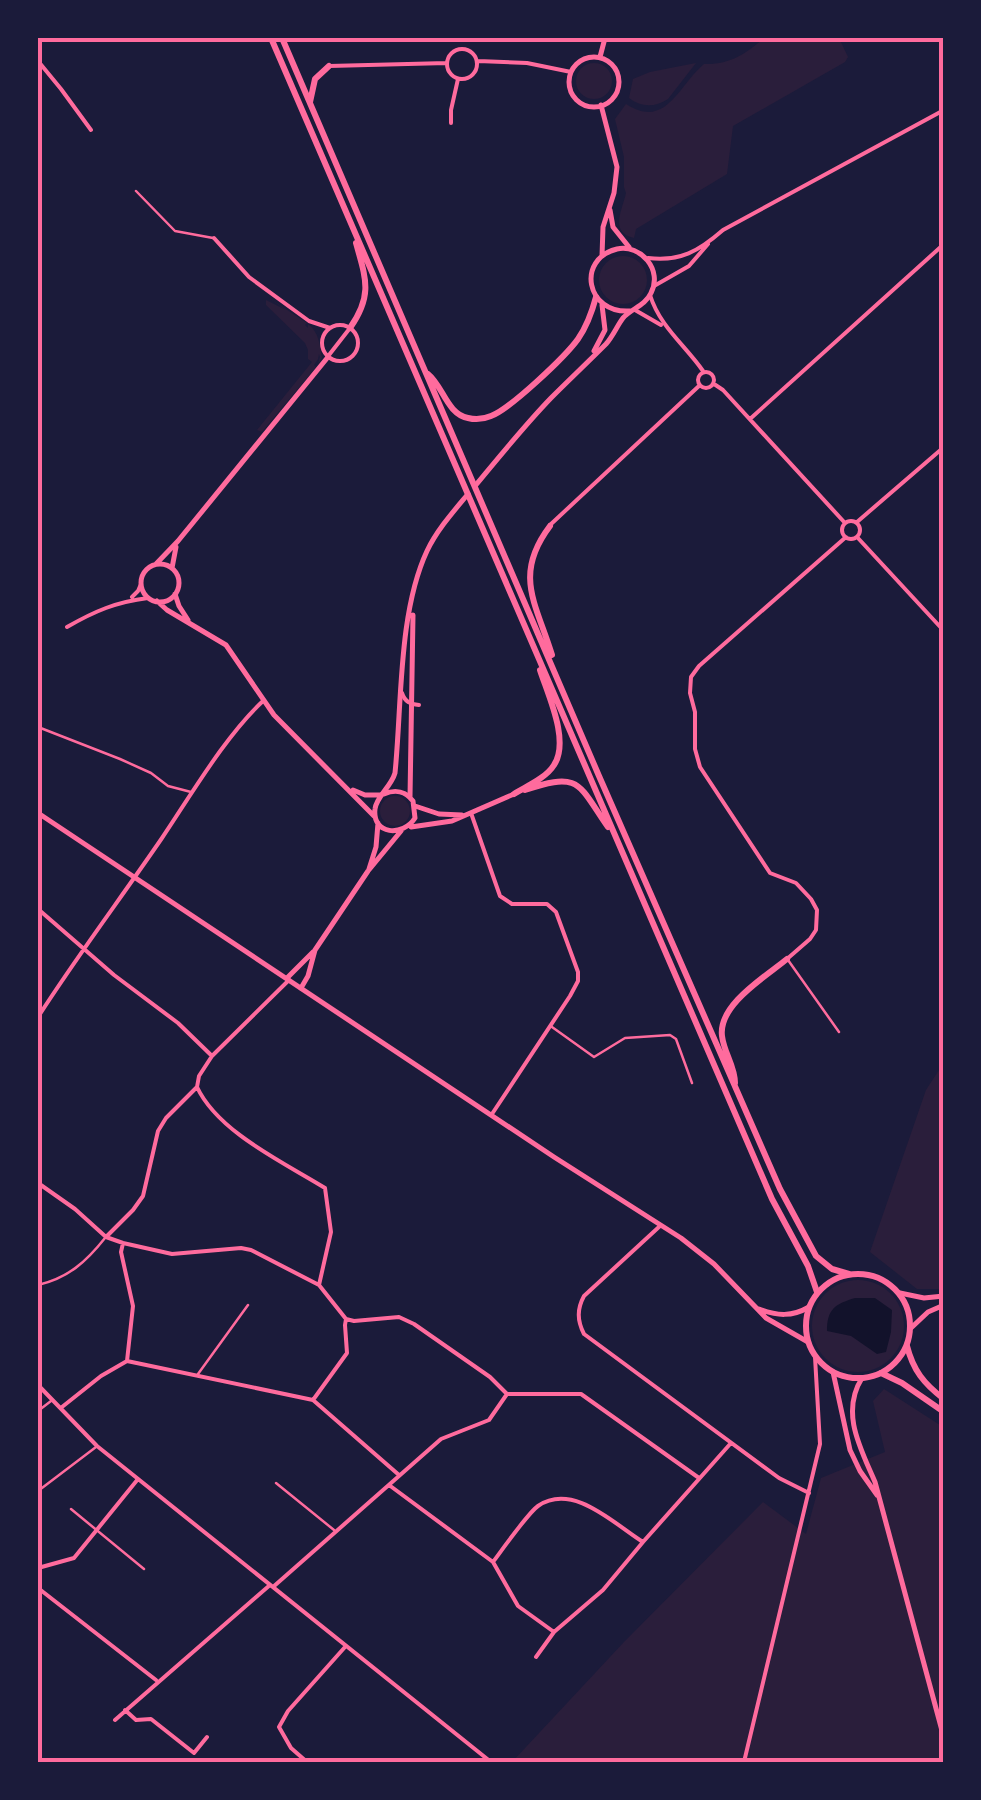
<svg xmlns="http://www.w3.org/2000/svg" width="981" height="1800" font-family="Jost,sans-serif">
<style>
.green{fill:#2a1e3b}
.water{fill:#12122b}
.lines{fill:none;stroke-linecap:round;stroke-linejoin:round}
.service{stroke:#ff6b9d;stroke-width:2.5}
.minor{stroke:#ff6b9d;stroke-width:4}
.tertiary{stroke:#ff6b9d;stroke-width:5}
.secondary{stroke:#ff6b9d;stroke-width:5}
.primary{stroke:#ff6b9d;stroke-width:6}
.trunk{stroke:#ff6b9d;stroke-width:6}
.neatline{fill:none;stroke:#ff6b9d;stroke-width:4}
</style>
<rect width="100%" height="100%" fill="#1b1b3a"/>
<!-- green -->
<path class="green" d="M764 38H801L803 41 809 38H839L848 57 845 62 733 126 727 174 636 229 634 238C609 232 622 211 626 193L624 187V157L615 119 626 104C666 130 678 86 704 64 729 65 746 54 764 38Z
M576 81a18 18 0 1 1 36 0a18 18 0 1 1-36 0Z
M696 63 668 99C654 108 641 107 629 98L633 79 650 72Z
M599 280a24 24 0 1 1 48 0a24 24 0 1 1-48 0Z
M269 298 307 323 305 325 308 328V324C319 332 320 346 322 358L318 364 320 357 319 354 318 359 314 365 316 367 262 432 257 430 312 362 308 359V350L305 343 266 305V300L286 310Z
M380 811a15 15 0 1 1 30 0a15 15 0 1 1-30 0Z
M943 1064V1289H917L870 1252 926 1090Z
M812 1326a46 46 0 1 1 92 0a46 46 0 1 1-92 0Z
M884 1389 943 1427V1762H512L624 1642 763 1502 806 1534 821 1478 885 1452 873 1401Z"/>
<!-- water -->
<path class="water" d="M855 1298H875L892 1310 891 1332 886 1352 877 1354 851 1336 827 1331C827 1309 835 1304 855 1298Z"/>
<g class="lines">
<!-- service -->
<path class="service" d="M136 191 175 231 213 238
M38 727 120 759 151 773 168 786 191 792
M788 960 839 1032
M552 1027 594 1057 625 1038 670 1035 676 1039 692 1083
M38 1285C68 1278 86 1262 105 1238
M198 1374 248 1305
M38 1411 51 1401
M276 1483 334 1530
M38 1491 96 1447
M71 1509 144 1569"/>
<!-- minor -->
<path class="minor" d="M447 64a15 15 0 1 1 30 0a15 15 0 1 1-30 0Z
M38 61 61 89 91 130
M478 61 527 63 571 72
M329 66 447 63
M451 123V110L458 79
M214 238 249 277 309 321 330 328
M648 258C680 262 699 251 723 230L944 110
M654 286 689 266 708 244
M650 295C660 327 685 345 703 371
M635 310 661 325
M322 343a18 18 0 1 1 36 0a18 18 0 1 1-36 0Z
M329 355 350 328
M698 380a8 8 0 1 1 16 0a8 8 0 1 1-16 0Z
M714 384 723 390 845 523
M750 419 944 244
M842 530a9 9 0 1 1 18 0a9 9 0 1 1-18 0Z
M857 522 944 447
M550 525 700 385
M857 537 944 631
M132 597 138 591 141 584
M67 627C95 611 116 602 148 598
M402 693C405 702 410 704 419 705
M471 813 500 896 512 904H547L556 912 578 972V981L570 996 492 1114
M38 909 114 975 178 1023 212 1056
M787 959 810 939 816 930 817 910 811 899 796 883 770 873 700 767 695 749V712L690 693 691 677 699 666 846 537
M38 1017C77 956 121 898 162 838 191 795 226 735 263 701
M197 1087C218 1132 283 1162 325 1188L331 1232 319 1285
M38 1183 75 1209 106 1237 123 1243 172 1254 241 1248 251 1250 319 1285 346 1319 354 1321 399 1317 414 1324 490 1377 507 1394H581L699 1478
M660 1226 584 1296C577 1309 577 1320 584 1334L779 1478 809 1493
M106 1237 133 1210 143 1196 158 1131 166 1118 197 1087 199 1076 212 1056 289 980
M123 1243 121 1252 133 1306 127 1361
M127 1361 313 1400 399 1475
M38 1385 97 1446 491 1762
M313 1400 347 1353 345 1325 346 1319
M62 1407 101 1376 127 1361
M389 1485 493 1562 518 1606 554 1632
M493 1562C502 1550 528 1513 538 1506 573 1482 614 1524 643 1542
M38 1568 74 1558 138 1479
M273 1587 441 1439 489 1420 507 1394
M38 1588 156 1680
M536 1657 554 1632 603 1590 643 1542 731 1443
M125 1710 136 1720 151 1719 194 1753 207 1737
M115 1720 270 1585
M307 1762 291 1748 279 1727 288 1711 345 1647
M744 1762 820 1444 815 1357"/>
<!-- tertiary -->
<path class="tertiary" d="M600 57 605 38
M569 82a25 25 0 1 1 50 0a25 25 0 1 1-50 0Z
M601 105 617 167 614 193 603 227 602 256
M610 210 613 227 629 247
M594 351 605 330 602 305
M475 486C500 456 524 426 551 398 569 380 588 362 606 344 613 336 617 326 623 318 632 308 645 306 651 293 663 270 641 244 617 249 576 259 586 314 630 311
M156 564 178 541 328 357
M141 583a19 19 0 1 1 38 0a19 19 0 1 1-38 0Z
M172 568 176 547
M175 594 179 606 188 620
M157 601 167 610 226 645 274 715 374 816
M353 790 365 795H380
M384 794C396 789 405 791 413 801L415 818C403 837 372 835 375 809 376 797 391 787 395 773 402 705 398 613 427 551 437 530 453 512 468 494
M410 797 413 615
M415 806 439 814 462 815
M411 827 452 821 514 794
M369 869 376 847 378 823
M287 978 313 952
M301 988 308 976 315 950 368 871 401 831"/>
<!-- secondary -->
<path class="secondary" d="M38 813 554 1157 681 1238 714 1264 766 1318 808 1342
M900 1293 924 1298 944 1296
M759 1309C777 1316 792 1317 809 1307
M911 1328 928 1312 944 1305
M833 1372 850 1450 860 1471 877 1495
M862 1378C840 1413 861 1449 875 1482L944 1738"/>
<!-- primary -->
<path class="primary" d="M806 1326a52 52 0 1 1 104 0a52 52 0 1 1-104 0Z"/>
<!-- trunk -->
<path class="trunk" d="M271 38 772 1199 808 1266 817 1292
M282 38 599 776 780 1189 816 1256 832 1269 849 1274
M310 102 315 79 329 66
M350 328C373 295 366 279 356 243
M428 374C443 386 447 414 468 418 476 420 484 419 491 416 510 409 565 357 578 339 587 326 592 312 596 297
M550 526C513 575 536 603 552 655
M525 790C581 771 578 784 608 827
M514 794C527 786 546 778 554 765 570 741 548 695 540 670
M735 1083C735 1066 724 1053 722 1036 718 1005 765 977 787 959
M907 1346C913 1370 924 1384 944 1399
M881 1373 902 1383 944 1412"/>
</g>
<!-- border -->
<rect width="981" height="1800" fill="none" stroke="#1b1b3a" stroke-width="80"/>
<rect x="40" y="40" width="901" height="1720" class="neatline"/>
</svg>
